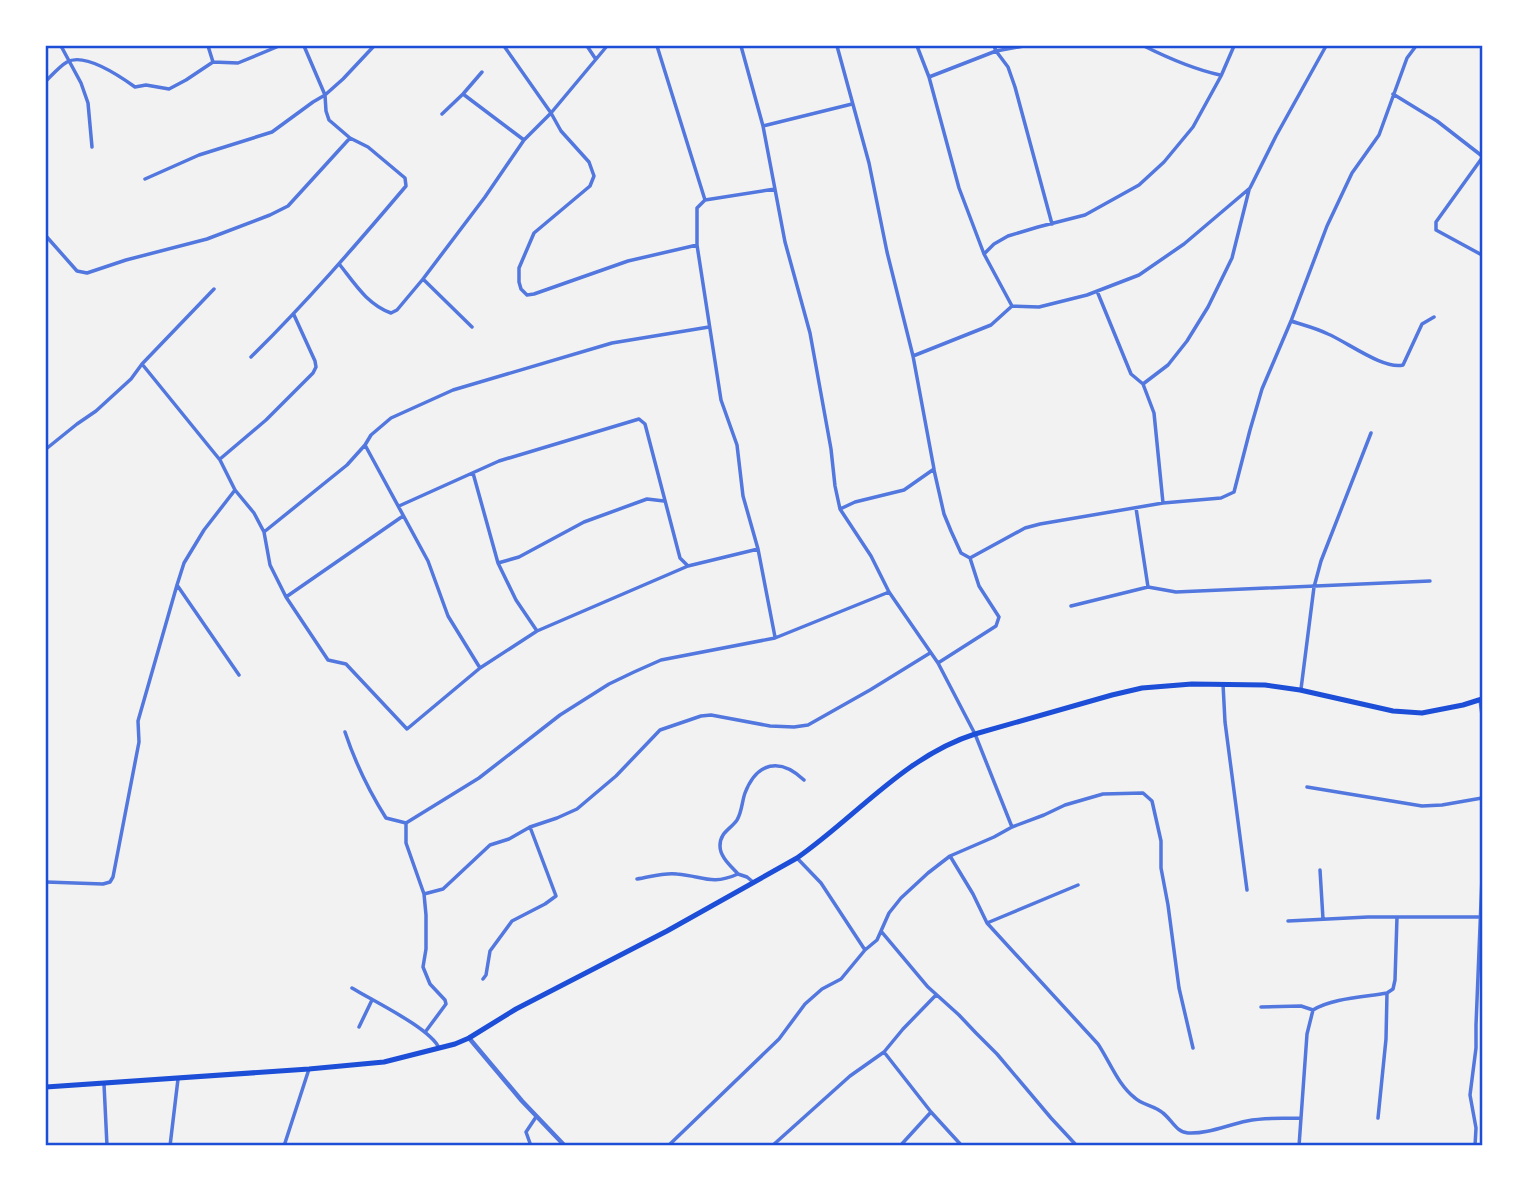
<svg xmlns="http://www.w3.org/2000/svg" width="1528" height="1191" font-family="Signika,sans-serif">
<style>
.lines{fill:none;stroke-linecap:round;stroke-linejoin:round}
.minor{stroke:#5277de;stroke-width:3.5}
.tertiary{stroke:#5277de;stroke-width:4.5}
.secondary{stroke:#1d4ed8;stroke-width:5}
.neatline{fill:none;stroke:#1d4ed8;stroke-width:2.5}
</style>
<rect width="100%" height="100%" fill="#f2f2f2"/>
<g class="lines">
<!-- minor -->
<path class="minor" d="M61 46 81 83 88 103 92 147
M208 46 213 62
M504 46 551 113 561 131 589 162 594 176 590 186 534 233 519 268V282L521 289 527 295 534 294 628 261 697 245
M587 46 595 58
M657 46 705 200 775 189
M741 46 763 126 785 242 810 333 831 449 835 486 840 509 871 556 889 592 938 663 975 734 1012 827
M837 46 869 163 887 252 913 356 934 469 904 490 855 502 840 509
M917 46 929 77 959 188 984 254 1012 306
M994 46 996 51 1008 67 1015 87 1052 224
M1144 46C1168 58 1193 69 1220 75
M929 77 996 51 1024 46
M46 81C52 75 60 66 67 62 85 52 121 77 135 87L146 85 169 89 186 80 213 62 238 63 279 46
M463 94 524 140
M1393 94 1437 121 1482 156
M442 114 463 94 482 72
M763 126 852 104
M1482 158 1436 222V230L1482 255
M145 179 199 155 272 132 313 102 325 95 343 79 374 46
M705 200 697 208V245L721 400 737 445 743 496 758 549 775 637
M46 236 77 271 87 273 126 260 207 239 270 215 288 206 350 138
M984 254 994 244 1008 236 1038 227 1085 215 1139 185 1164 162 1193 127 1221 76 1234 46
M340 265C355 284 367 304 391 313L397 310 423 279 485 197 524 140 551 113 607 46
M423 279 472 327
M1097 291 1131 374 1143 384 1154 413 1163 503
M1291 321C1303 325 1316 328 1328 334 1347 342 1384 370 1403 365L1422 324 1434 317
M913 356 991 325 1012 306 1039 307 1087 295 1139 275 1184 244 1250 188 1276 136 1326 46
M251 357C306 303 356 245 406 186L405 178 368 147 350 138 329 120 326 111 325 95 304 46
M142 364 220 460 235 490 254 513 264 532 270 565 286 597 328 660 346 664 407 729 480 668 537 631 688 566 758 549
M1143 384 1168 365 1187 341 1208 307 1232 258 1249 190
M365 445 428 561 448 616 480 668
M46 449 77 424 96 411 131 379 142 364 214 289
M220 459 266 420 313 373 316 367 315 361 294 315
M934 470 944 514 951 531 961 553 970 558 979 586 999 617 996 626 938 663
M473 473 498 563 516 600 537 631
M399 506 499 461 639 419 645 424 680 558 688 566
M1136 508 1148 587
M264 532 347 465 365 445 371 435 391 418 453 390 612 343 709 327
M970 558 1025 528 1040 524 1163 503 1221 498 1234 492 1250 430 1262 389 1291 321 1327 226 1352 173 1379 135 1407 58 1416 46
M498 563 519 557 584 522 647 499 664 501
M177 585 239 675
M286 597 403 516
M1071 606 1148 587 1176 592 1430 581
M1223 684 1225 722 1247 890
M1301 689 1314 587 1321 561 1371 433
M1480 700 1482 715
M345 732C355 762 369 791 386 818L406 823V843L424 894 426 915V949L423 967 430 984 445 1000 446 1004 426 1031
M1307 787 1422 806 1442 805 1482 798
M406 823 479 778 560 715 609 684 634 672 661 660 775 638 889 592
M950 856 973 894 987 923 1098 1044C1110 1062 1118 1085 1135 1098 1142 1105 1154 1105 1163 1113 1172 1120 1176 1132 1188 1133 1208 1134 1227 1125 1247 1121 1266 1117 1282 1119 1301 1118
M797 858 821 883 865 950
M1320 870 1323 919
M738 874C731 866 720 857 720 846 720 832 731 829 737 820 742 812 742 801 745 793 757 762 780 757 804 780
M637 879C650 877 665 872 677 874 703 876 711 886 738 874L747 877 753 882
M46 882 103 884 110 882 113 877 139 742 138 721 177 585 184 563 204 530 235 490
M424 894 443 889 490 845 509 839 530 827 557 818 577 809 616 776 660 730 701 716 711 715 770 726 794 727 808 725 870 690 930 653
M1288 921 1368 917H1480
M987 923 1078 885
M881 931 928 987 959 1015 976 1033 997 1054 1051 1118 1077 1146
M483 979 486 975 490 951 512 921 545 904 556 896 530 827
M352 988C373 1001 430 1028 439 1048
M1261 1007 1301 1006 1313 1010
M359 1027 372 1000
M884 1052 931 1112 962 1146
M104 1084 107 1146
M1378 1118 1386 1039 1387 993
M170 1146 178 1079
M284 1146 309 1069
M531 1146 526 1132 536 1117
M668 1146 779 1039 805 1004 822 989 841 979 865 950 877 940 889 913 901 898 928 873 950 856 994 837 1012 827 1044 815 1065 805 1103 794 1143 793 1152 801 1161 841V868L1168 905 1179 988 1193 1048
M772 1146 850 1076 884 1052 903 1029 936 995
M900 1146 931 1112
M1299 1146 1307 1034 1313 1010C1332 998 1365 997 1387 993L1393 989 1395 980 1397 917
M1475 1146 1476 1128 1470 1095 1476 1048V1025L1482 877"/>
<!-- tertiary -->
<path class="tertiary" d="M469 1038 522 1101 565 1146"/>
<!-- secondary -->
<path class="secondary" d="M46 1087 309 1069 384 1062 455 1044 469 1038 516 1009 667 931 797 858C856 817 905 756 975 734L1112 695 1142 688 1192 684 1265 685 1300 690 1393 711 1422 713 1463 705 1482 699"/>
</g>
<!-- border -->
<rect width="1528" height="1191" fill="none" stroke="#ffffff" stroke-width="94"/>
<rect x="47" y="47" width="1434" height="1097" class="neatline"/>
</svg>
